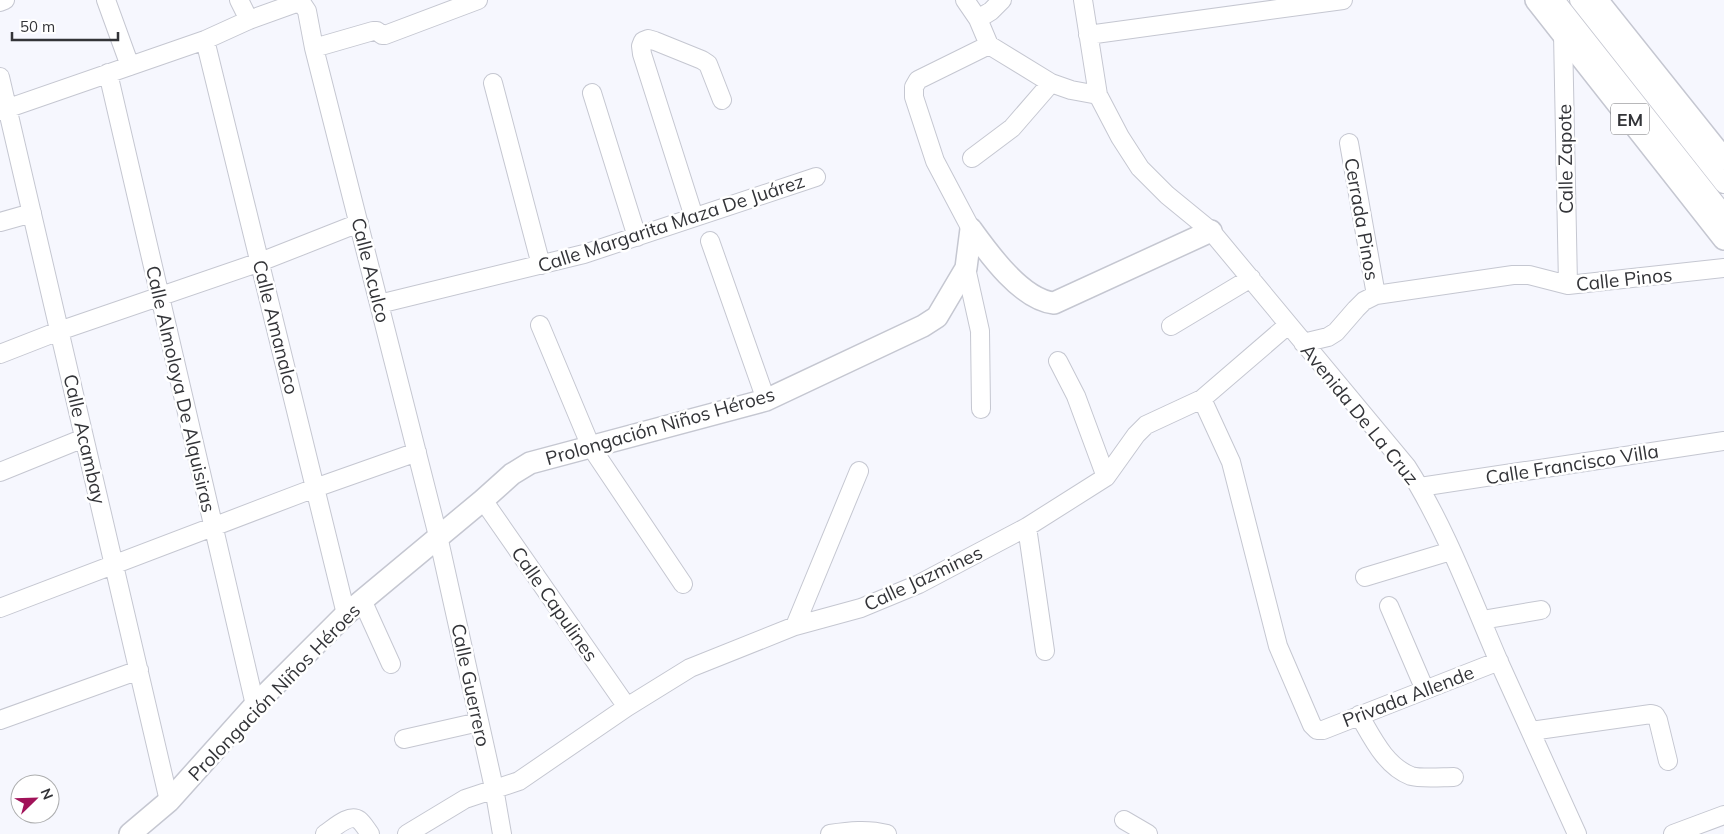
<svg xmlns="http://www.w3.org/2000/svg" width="1724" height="834" font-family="Mulish,sans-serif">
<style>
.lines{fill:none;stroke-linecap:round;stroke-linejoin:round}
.minor-casing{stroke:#c5c7d1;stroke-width:20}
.major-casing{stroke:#c5c7d1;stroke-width:24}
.minor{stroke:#fff;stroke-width:18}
.major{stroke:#fff;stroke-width:21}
.labels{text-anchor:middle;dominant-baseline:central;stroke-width:5;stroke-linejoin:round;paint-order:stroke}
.shield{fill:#fff;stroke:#707174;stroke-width:1}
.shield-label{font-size:18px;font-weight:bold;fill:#333438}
.street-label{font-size:19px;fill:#333438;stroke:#fff}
</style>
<rect width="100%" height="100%" fill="#f6f7fe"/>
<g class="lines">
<!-- minor casing -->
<g class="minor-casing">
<path id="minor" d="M106 0 130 66
M239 0 249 20
M965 0 978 19 989 45 1051 83 1071 90 1098 95
M1083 0 1098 95 1120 137 1140 168 1167 195 1211 231 1407 467C1445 526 1471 597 1499 662 1525 719 1551 777 1577 834
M1555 0 1724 214
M1579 0 1724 184
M0 2 5 0
M978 19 991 11 1002 0
M1563 34 1568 285
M1088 35 1343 0
M205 40 346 614
M314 48 373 31H377L382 35H385L478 0
M108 73 255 705
M0 77 169 801
M493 83 541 265
M592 93 637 237
M0 111 205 40 249 20 296 3 303 5 307 11 314 48 438 536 494 788 502 834
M1349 143 1376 295
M972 158 1012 128 1051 83
M694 217 642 54 641 46 643 41 648 39 655 41 702 60 708 64 722 100
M0 222 32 213
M971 229 935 161 914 97V87L918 80 989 45
M710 241 766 400
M966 268 980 331 981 409
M379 304 584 254 816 177
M540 325 591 447 683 584
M1171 326 1251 278
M1303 343 1328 337 1336 332 1356 309 1364 301 1376 295 1513 275H1529L1568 285 1724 268
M0 354 59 331 260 262 359 223
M1058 361 1076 396 1106 477
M1202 399 1231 462 1278 646 1312 725 1317 730H1323L1499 661
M0 472 84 438
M1420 487 1724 441
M483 500 627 707
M1027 527 1045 651
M1365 577 1451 551
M362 600 391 664
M1389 606 1425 690
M0 608 315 488 417 452
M1482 620 1541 610
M795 626 859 471
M1359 715C1372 737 1385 766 1411 776 1421 779 1443 777 1454 777
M0 720 139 670
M1531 731 1651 714 1655 715 1658 720 1668 761
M404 739 479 722
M1124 820 1148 834
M325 834C333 829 349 813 359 820 363 823 367 830 370 834
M407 834 465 799 519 781 627 707 690 668 795 626 861 608 919 584 1027 527 1106 477 1136 435 1146 425 1202 399 1288 325
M830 834C849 831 868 829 887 834
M1673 834 1724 815"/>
</g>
<!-- major casing -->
<g class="major-casing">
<path id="major" d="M1536 0 1724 239
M1597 0 1724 159
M971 229C989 254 1022 300 1054 303L1211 231
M130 834 169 801 255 705 346 614 483 500 512 474 530 463 766 400 923 326 937 317 966 268 971 229"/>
</g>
<!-- minor -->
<use href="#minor" class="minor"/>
<!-- major -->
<use href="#major" class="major"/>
</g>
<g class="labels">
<!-- shield labels -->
<rect class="shield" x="1611" y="103.5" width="38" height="31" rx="4"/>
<g class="shield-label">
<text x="1630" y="119">EM</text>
</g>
<!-- street labels -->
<g class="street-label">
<text transform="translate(1565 159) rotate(-91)">Calle Zapote</text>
<text transform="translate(1362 219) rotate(80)">Cerrada Pinos</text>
<text transform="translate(671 223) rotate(-18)">Calle Margarita Maza De Juárez</text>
<text transform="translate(371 270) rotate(76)">Calle Aculco</text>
<text transform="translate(1624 279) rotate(-6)">Calle Pinos</text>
<text transform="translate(276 327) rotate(76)">Calle Amanalco</text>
<text transform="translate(181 389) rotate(77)">Calle Almoloya De Alquisiras</text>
<text transform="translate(1360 414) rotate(51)">Avenida De La Cruz</text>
<text transform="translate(660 426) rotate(-16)">Prolongación Niños Héroes</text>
<text transform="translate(85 439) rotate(77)">Calle Acambay</text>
<text transform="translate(1572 464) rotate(-9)">Calle Francisco Villa</text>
<text transform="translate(923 578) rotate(-25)">Calle Jazmines</text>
<text transform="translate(555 604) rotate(55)">Calle Capulines</text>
<text transform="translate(471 685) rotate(78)">Calle Guerrero</text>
<text transform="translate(274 692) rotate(-46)">Prolongación Niños Héroes</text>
<text transform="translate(1408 696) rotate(-21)">Privada Allende</text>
</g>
</g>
<!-- north arrow -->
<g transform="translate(35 799) rotate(67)"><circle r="24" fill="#ffffff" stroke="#adaeaf"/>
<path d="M0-4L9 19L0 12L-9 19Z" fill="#a11259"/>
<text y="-8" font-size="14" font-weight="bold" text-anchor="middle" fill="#333438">N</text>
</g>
<!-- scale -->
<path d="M12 32v8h106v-8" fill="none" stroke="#333438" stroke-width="2.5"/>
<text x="20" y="32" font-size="15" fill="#333438" stroke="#ffffff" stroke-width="4" paint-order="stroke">50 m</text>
</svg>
